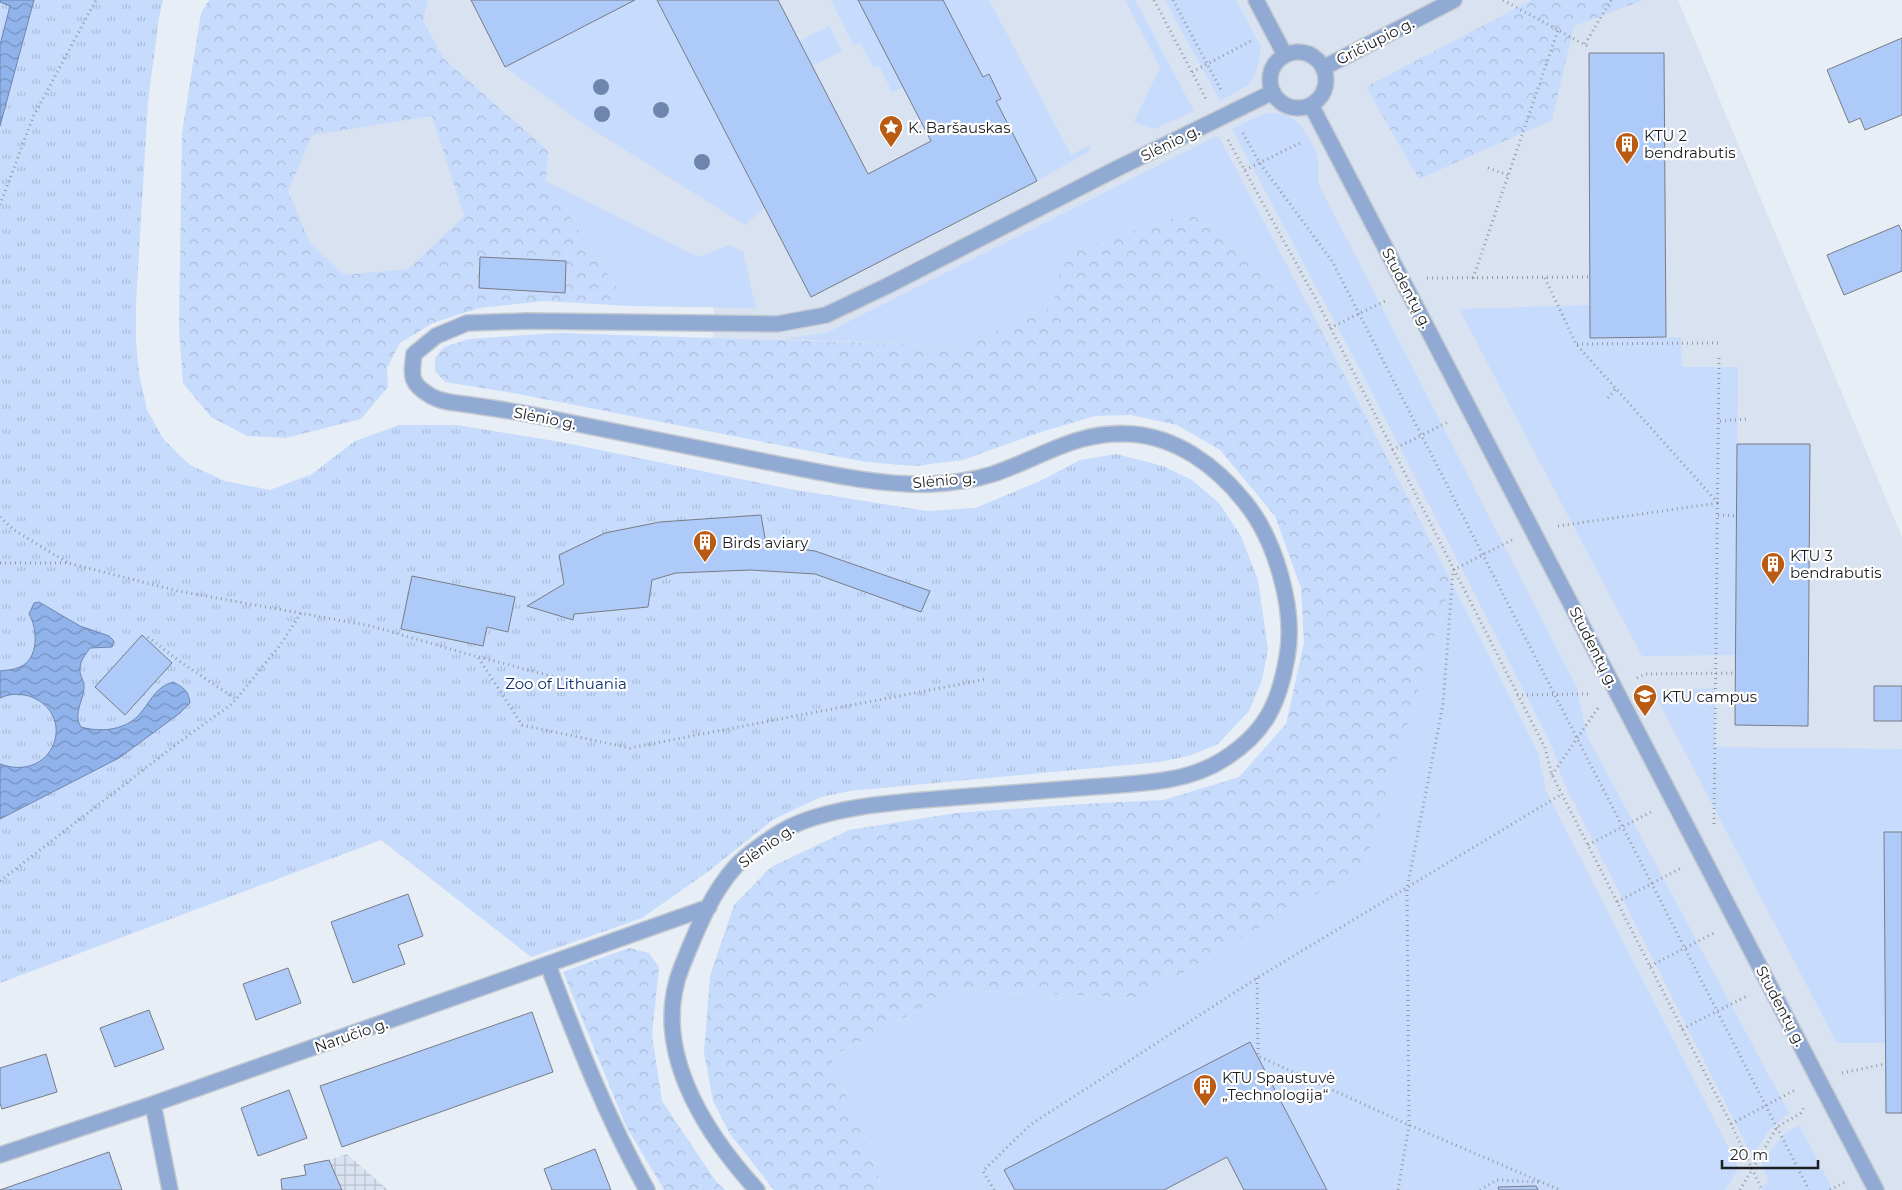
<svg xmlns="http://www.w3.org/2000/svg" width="1902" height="1190" font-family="Montserrat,sans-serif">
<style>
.built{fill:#d9e2f1}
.industrial{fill:url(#industrial-grid)}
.grass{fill:#c7dbfc}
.forest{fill:url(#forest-crowns);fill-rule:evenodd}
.park{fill:url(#park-tufts)}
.water{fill:url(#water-waves);stroke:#6e86af}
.building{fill:#aecaf9;stroke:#787c84}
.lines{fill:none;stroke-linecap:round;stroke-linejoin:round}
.minor-casing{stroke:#c3c9d0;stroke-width:18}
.path{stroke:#959aa0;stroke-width:3;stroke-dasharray:1 4;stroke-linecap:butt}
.minor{stroke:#90aad4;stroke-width:15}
.tree{fill:#6e86ad}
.labels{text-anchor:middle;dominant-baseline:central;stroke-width:4.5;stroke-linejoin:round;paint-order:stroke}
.street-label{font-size:15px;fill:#1c1e21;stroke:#fff}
.poi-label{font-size:15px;fill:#1c1e21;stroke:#fff;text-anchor:start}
.park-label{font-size:15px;fill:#0a3172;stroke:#fff}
</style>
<defs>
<pattern id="industrial-grid" width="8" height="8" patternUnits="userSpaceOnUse" patternTransform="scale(1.25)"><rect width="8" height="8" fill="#d9e2f1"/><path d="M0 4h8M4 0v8" fill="none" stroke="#bac1ce"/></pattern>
<pattern id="forest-crowns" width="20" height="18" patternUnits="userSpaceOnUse" patternTransform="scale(1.25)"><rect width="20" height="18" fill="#c7dbfc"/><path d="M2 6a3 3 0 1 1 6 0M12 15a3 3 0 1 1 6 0" fill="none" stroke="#aabcd8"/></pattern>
<pattern id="park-tufts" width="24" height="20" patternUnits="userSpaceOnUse" patternTransform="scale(1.25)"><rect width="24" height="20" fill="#c7dbfc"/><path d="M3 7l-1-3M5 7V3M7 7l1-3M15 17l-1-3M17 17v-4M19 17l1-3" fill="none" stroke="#aabcd8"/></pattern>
<pattern id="water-waves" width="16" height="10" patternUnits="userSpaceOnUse" patternTransform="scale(1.25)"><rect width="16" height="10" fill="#91b3ec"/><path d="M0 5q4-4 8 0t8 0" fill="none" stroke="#7691bf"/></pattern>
</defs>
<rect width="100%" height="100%" fill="#e8eef6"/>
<!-- built -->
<path class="built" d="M339 0H1678L1902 537V1190H871L1348 853 1295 329 965 365 713 345 714 295 539 224 355 316 285 304 257 96Z"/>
<!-- industrial -->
<path class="industrial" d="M347 1154 388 1190H342L329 1160Z"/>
<!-- grass -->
<path class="grass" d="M635 0H657L765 207 745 225 576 119 505 67Z
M831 0H858L903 87 892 92 879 66 874 68 860 43 854 46Z
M943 0H989L1071 155 1092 144 1088 152 1037 181 996 101 1001 98 989 75 983 77Z
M1125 0H1135L1194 111 1154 129 1134 122 1160 67Z
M1165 0H1236L1261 47 1259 63 1255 75 1248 85 1220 101Z
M829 26 842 51 812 66 799 41Z
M1268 113C1292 113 1300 121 1310 141 1313 146 1316 151 1317 155 1319 164 1318 174 1318 183L1577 688 1587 736 1789 1113 1769 1131 1752 1156 1563 781 1553 748 1363 375 1232 129 1256 117Z
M1215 137H1219L1309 307 1190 213 1053 307 962 346 785 339 828 332Z
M546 181 698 257 730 245 743 252 756 308 629 306Z
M1590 305V338L1681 337 1682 367H1738L1736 655 1642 656 1459 309Z
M1451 581 1538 753 1546 791 1739 1168 1725 1190H1538L1536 1186 1498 1187 1499 1190H1327L1250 1042 1004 1171 1015 1190H884L831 1057 956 990 1140 998 1365 865Z
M1715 688V747L1902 749V832H1884L1885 1043H1837L1653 691Z
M1799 1125 1833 1190H1761L1768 1181 1761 1163 1786 1132Z"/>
<!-- forest -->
<path class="forest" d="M209 0H428L423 21 444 59 548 151 546 181 629 306 544 301 479 308 433 323 400 343 387 368 388 387 361 419 286 438 247 436 211 417 183 383 179 329 182 133 201 13ZM432 116 464 216 409 269 344 275 310 243 288 191 312 135ZM480 258 564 293 479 288Z
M1532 0H1644L1574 26 1552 120 1419 179 1366 87Z
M1190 213 1309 307 1451 581 1365 865 1140 998 956 990 831 1057 884 1190H774L730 1134 713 1101 704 1053 710 976 734 905 771 867 849 830 956 813 1082 804 1164 800 1239 777 1286 724 1304 643 1301 588 1275 516 1220 450 1177 425 1131 415 1095 416 1041 432 963 460 915 466 866 462 513 393 445 382 435 371V358L444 347 469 339 558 333 962 346 1053 307 1063 254Z
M629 948 649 953 659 967 652 1035 662 1101 715 1180 725 1190H664L626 1126 563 972Z"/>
<!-- park -->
<path class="park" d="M0 0H163L159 18 148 102 136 303V340L139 373 147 410 164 440 190 465 225 481 270 490 312 474 355 441 399 425H457L561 442 790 489 927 511 975 508 1038 482 1080 460 1116 454 1163 466 1192 480 1219 503 1241 536 1258 580 1268 649 1262 680 1249 711 1218 744 1189 756 1159 762 850 791 821 797 774 819 709 871 642 918 531 957 381 840 0 983Z"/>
<!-- water -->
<path class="water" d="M0 0H34L0 126V45L10 6 0 2Z
M39 602 80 626 109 636 114 641 112 647 90 648C86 654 80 660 80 669 79 674 83 679 84 684 85 700 72 713 81 727 99 732 122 731 137 717 150 704 154 687 173 682 183 687 189 691 190 703L180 713 119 758 0 819V764C53 783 77 718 34 698 23 693 11 693 0 698V671C6 670 14 670 20 667 39 659 38 629 29 614L34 603Z"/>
<!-- building -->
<path class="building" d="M471 0H635L505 67Z
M657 0H778L868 174 931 141 858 0H943L983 77 989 74 1001 99 996 101 1037 181 811 297Z
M1902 38V115L1865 130 1860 118 1849 123 1827 70Z
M1589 53H1664L1666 337 1590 338Z
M1899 225 1902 232V271L1844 295 1827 255Z
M480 257 566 261 565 293 479 288Z
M1737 444H1810L1808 726 1735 725Z
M761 515 766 544 815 551 930 591 921 612 815 574 750 570 676 573 652 580 648 607 574 614 573 620 527 606 564 584 559 555 605 533 660 522Z
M412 576 515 597 508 632 487 627 483 646 401 629Z
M142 635 172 663 125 715 95 687Z
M1874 686H1902V721H1874Z
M1884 832H1902V1113H1886Z
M408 894 423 936 398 945 405 964 353 983 331 922Z
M288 968 301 1003 256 1020 243 984Z
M149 1010 164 1049 115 1067 100 1028Z
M532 1012 553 1072 342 1147 320 1086Z
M1250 1042 1327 1190H1244L1227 1157 1164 1190H1015L1004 1170Z
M46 1054 57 1092 2 1109 0 1103V1068Z
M289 1090 307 1138 258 1156 241 1108Z
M595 1149 611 1190H552L544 1169Z
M109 1152 122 1190H0Z
M329 1160 342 1190H282L281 1179 306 1175 304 1165Z
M1536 1186 1538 1190H1499L1498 1187Z"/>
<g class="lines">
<!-- minor casing -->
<g class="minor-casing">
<path id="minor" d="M1256 0 1285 55
M1270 80a28 28 0 1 1 56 0a28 28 0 1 1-56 0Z
M1323 68 1454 0
M1311 105 1876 1190
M548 965C577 1042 607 1118 647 1190
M153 1104 170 1190
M0 1155 153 1104 709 907
M757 1190C704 1132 649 1047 682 966 696 932 711 893 736 866 746 855 773 836 786 829 829 806 899 802 948 798 1000 794 1052 790 1104 786 1144 783 1189 782 1224 759 1265 733 1279 704 1287 657 1296 609 1275 538 1244 501 1216 466 1177 437 1131 434 1077 430 1041 458 993 474 974 480 952 483 932 484 877 486 821 472 767 462 689 447 611 430 533 415 513 411 492 408 471 405 458 403 443 403 431 396 410 384 411 377 414 354L436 336 467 323 527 321 777 324 826 315 887 286 1114 170 1273 92"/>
</g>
<!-- path -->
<path class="path" d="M1154 0 1206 99
M1173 0 1221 90
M1503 0 1589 47
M1585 44 1611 0
M1192 72 1251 41
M1243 133 1259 162 1332 261 1809 1190
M1228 140 1318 303 1545 748 1552 775 1731 1124 1762 1190
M1488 168 1508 175
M1245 170 1302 142
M0 205 33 117 96 0
M1427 278 1590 277
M1473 278 1558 30
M1545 278 1576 344 1718 503
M1330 328 1385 301
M1577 344 1719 343
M1608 398 1616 388
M1720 421 1747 419
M1392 450 1450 421
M1718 515 1737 516
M0 517 14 530 68 563
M1558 526 1718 503
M0 563H68L178 591 371 626 478 657 522 725 630 748 987 679
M148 637 182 663 236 699
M479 657 593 687
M1637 678 1646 674 1736 673
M1517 695 1590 694
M1552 775 1598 708
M1714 824 1719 358
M1588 845 1651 812
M0 881 178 743 233 703 281 644 301 613
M1617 902 1681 868
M1650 966 1716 932
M1257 978 1258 1056 1409 1125 1560 1190
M1682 1029 1749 995
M1842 1073 1885 1064
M1731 1124 1797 1089
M994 1190 983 1171 1030 1125 1257 978 1562 794
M1398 1190 1409 1125 1407 888 1443 705 1453 570 1512 540
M1480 1190 1497 1180 1539 1182
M1740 1190 1777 1127 1801 1113 1805 1105
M1830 1190 1845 1182"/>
<!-- minor -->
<use href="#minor" class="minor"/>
</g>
<!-- trees -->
<g class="tree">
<circle cx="601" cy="87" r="8"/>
<circle cx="661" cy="110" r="8"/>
<circle cx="602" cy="114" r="8"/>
<circle cx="702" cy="162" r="8"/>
</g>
<!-- icons -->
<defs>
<g id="sight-pin" transform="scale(1.25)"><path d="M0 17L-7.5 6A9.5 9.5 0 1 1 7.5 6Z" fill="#ba5b14" stroke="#fff"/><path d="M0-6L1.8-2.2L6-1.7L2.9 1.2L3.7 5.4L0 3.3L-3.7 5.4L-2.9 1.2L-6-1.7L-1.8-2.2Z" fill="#fff"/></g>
<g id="building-pin" transform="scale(1.25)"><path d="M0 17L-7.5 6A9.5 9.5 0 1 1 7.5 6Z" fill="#ba5b14" stroke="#fff"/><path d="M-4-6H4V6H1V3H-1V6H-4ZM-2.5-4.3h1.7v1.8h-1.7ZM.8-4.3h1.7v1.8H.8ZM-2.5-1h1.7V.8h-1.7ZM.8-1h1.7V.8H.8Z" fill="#fff"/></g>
<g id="university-pin" transform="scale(1.25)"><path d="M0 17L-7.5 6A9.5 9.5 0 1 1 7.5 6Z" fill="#ba5b14" stroke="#fff"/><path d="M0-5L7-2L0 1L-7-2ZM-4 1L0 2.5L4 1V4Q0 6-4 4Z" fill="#fff"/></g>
</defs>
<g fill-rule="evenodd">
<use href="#sight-pin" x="891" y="127"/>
<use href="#building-pin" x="1627" y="144"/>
<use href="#building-pin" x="705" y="542"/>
<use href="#building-pin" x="1773" y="564"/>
<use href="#university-pin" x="1645" y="696"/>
<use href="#building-pin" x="1205" y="1086"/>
</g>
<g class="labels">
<!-- street labels -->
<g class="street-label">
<text transform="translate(1375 41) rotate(-27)">Gričiupio g.</text>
<text transform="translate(1170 143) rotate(-26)">Slėnio g.</text>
<text transform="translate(1407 288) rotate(62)">Studentų g.</text>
<text transform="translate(545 418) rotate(11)">Slėnio g.</text>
<text transform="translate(944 480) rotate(-5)">Slėnio g.</text>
<text transform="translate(1594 647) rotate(63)">Studentų g.</text>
<text transform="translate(766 846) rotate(-35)">Slėnio g.</text>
<text transform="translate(1781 1006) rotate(62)">Studentų g.</text>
<text transform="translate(351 1035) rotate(-19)">Naručio g.</text>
</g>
<!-- poi labels -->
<g class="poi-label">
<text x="908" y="127">K. Baršauskas</text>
<text x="1644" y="135">KTU 2<tspan x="1644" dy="17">bendrabutis</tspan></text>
<text x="722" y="542">Birds aviary</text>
<text x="1790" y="555">KTU 3<tspan x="1790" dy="17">bendrabutis</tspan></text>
<text x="1662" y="696">KTU campus</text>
<text x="1222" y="1077">KTU Spaustuvė<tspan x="1222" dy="17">„Technologija“</tspan></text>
</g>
<!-- park labels -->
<g class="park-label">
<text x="566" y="683">Zoo of Lithuania</text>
</g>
</g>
<!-- scale -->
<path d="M1722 1160v8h96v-8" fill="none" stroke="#1c1e21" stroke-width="2.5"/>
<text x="1730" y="1160" font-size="15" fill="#1c1e21" stroke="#ffffff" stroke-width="4" paint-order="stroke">20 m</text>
</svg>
